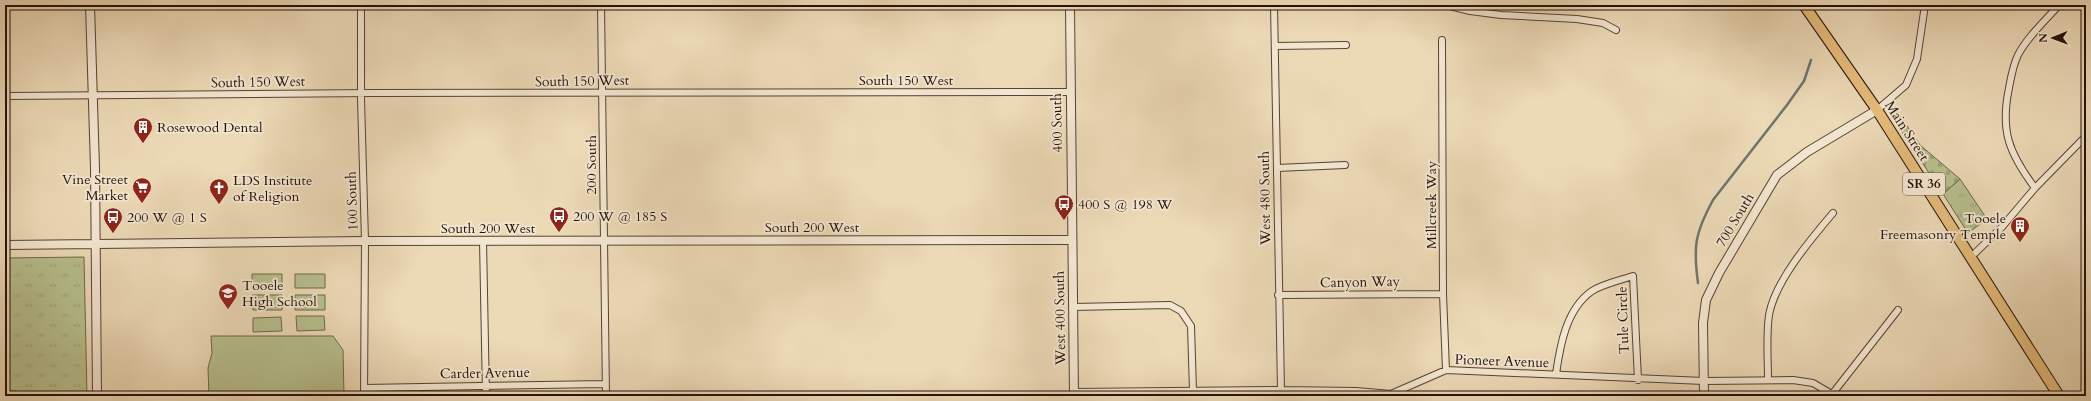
<svg xmlns="http://www.w3.org/2000/svg" width="2091" height="401" font-family="Cardo,serif">
<style>
.grass{fill:url(#grass-tufts);stroke:#6d684b}
.cemetery{fill:url(#cemetery-stones);stroke:#6d684b}
.garden{fill:#b7bf8e;stroke:#6d684b}
.lines{fill:none;stroke-linecap:round;stroke-linejoin:round}
.stream{stroke:#6b7670;stroke-width:2.5}
.minor-casing{stroke:#554334;stroke-width:8}
.tertiary-casing{stroke:#554334;stroke-width:10}
.trunk-casing{stroke:#231108;stroke-width:12}
.minor{stroke:#f3e6d0;stroke-width:6}
.tertiary{stroke:#f3e6d0;stroke-width:8}
.trunk{stroke:#e6bc7b;stroke-width:10}
.labels{text-anchor:middle;dominant-baseline:central;stroke-width:3.5;stroke-linejoin:round;paint-order:stroke}
.shield{fill:#f3e6d0;stroke:#615144;stroke-width:1}
.shield-label{font-size:13px;font-weight:bold;fill:#231108}
.street-label{font-size:14px;fill:#231108;stroke:#f3e6d0}
.poi-label{font-size:14px;fill:#231108;stroke:#f3e6d0;text-anchor:start}
</style>
<defs>
<pattern id="grass-tufts" width="24" height="20" patternUnits="userSpaceOnUse"><rect width="24" height="20" fill="#b7bf8e"/><path d="M3 7l-1-3M5 7V3M7 7l1-3M15 17l-1-3M17 17v-4M19 17l1-3" fill="none" stroke="#9da379"/></pattern>
<pattern id="cemetery-stones" width="16" height="16" patternUnits="userSpaceOnUse"><rect width="16" height="16" fill="#b7bf8e"/><path d="M2 7V4a2 2 0 0 1 4 0v3zM10 15v-3a2 2 0 0 1 4 0v3z" fill="#9da379"/></pattern>
</defs>
<rect width="100%" height="100%" fill="#ecd9b6"/>
<filter id="stains"><feTurbulence type="fractalNoise" baseFrequency=".005" numOctaves="4"/><feColorMatrix values="0 0 0 0 .2 0 0 0 0 .09 0 0 0 0 .02 0 0 0 .5 -.17"/></filter>
<radialGradient id="worn" r=".72"><stop offset=".6" stop-color="#630" stop-opacity="0"/><stop offset="1" stop-color="#630" stop-opacity=".3"/></radialGradient>
<!-- grass -->
<path class="grass" d="M1960 179 1987 219 1968 233 1943 194Z
M84 257 87 396H16V391H5V258Z"/>
<!-- cemetery -->
<path class="cemetery" d="M1897 111 1920 145 1960 179 1943 194 1892 117Z"/>
<!-- garden -->
<path class="garden" d="M252 274H282V289H252Z
M295 274H325V288H295Z
M252 295H282V310H253Z
M295 295H325V310H295Z
M296 316H324L325 330 297 331Z
M281 317 282 331 253 332V318Z
M211 336H333L343 350 344 396H209L208 368 212 353Z"/>
<g class="lines">
<!-- stream -->
<path class="stream" d="M1698 283C1693 246 1695 233 1713 200L1787 105 1804 81 1811 60"/>
<!-- minor casing -->
<g class="minor-casing">
<path id="minor" d="M361 5V99L365 241 364 396
M601 5 606 396
M1274 5 1281 390
M1446 5 1470 11 1501 15 1577 19 1603 23 1616 30
M1442 40 1443 294 1446 370
M1275 46 1346 45
M5 96 374 93 1070 92
M1877 110 1906 85 1917 59 1925 5
M1277 168 1345 165
M2035 188C2009 153 2000 131 2009 88 2011 77 2013 65 2018 55 2028 36 2045 21 2059 5
M483 241 486 396
M1971 257 2002 227 2035 188 2086 136
M1278 295 1443 294
M1073 307 1170 305 1181 311 1191 326 1193 391
M1556 374C1560 346 1566 309 1592 291 1603 284 1621 280 1633 276L1638 380
M1768 380C1768 359 1766 335 1769 315 1775 281 1811 239 1833 213
M364 388 605 384
M1074 392 1281 390 1356 391 1391 394 1446 370 1704 381 1793 380 1813 383 1835 396
M1833 393 1898 310"/>
</g>
<!-- tertiary casing -->
<g class="tertiary-casing">
<path id="tertiary" d="M90 5 95 168 97 396
M1070 5 1074 396
M5 245 365 241 1072 240
M1704 396 1703 323 1706 300 1719 273 1777 175 1807 152 1877 110"/>
</g>
<!-- trunk casing -->
<g class="trunk-casing">
<path id="trunk" d="M1804 5 1877 110 2059 396"/>
</g>
<!-- minor -->
<use href="#minor" class="minor"/>
<!-- tertiary -->
<use href="#tertiary" class="tertiary"/>
<!-- trunk -->
<use href="#trunk" class="trunk"/>
</g>
<!-- icons -->
<defs>
<g id="building-pin" transform="scale(1)"><path d="M0 17L-7.5 6A9.5 9.5 0 1 1 7.5 6Z" fill="#8f2418" stroke="#f3e6d0"/><path d="M-4-6H4V6H1V3H-1V6H-4ZM-2.5-4.3h1.7v1.8h-1.7ZM.8-4.3h1.7v1.8H.8ZM-2.5-1h1.7V.8h-1.7ZM.8-1h1.7V.8H.8Z" fill="#fff"/></g>
<g id="supermarket-pin" transform="scale(1)"><path d="M0 17L-7.5 6A9.5 9.5 0 1 1 7.5 6Z" fill="#8f2418" stroke="#f3e6d0"/><path d="M-6-5.5h2.5l.6 2H6L4.5 2H-2.5L-4.4-4H-6ZM-1.5 3.2a1.3 1.3 0 1 0 .1 0ZM3 3.2a1.3 1.3 0 1 0 .1 0Z" fill="#fff"/></g>
<g id="church-pin" transform="scale(1)"><path d="M0 17L-7.5 6A9.5 9.5 0 1 1 7.5 6Z" fill="#8f2418" stroke="#f3e6d0"/><path d="M-1.2-6h2.4v3.5h3.3v2.4h-3.3V6h-2.4V-.1h-3.3v-2.4h3.3Z" fill="#fff"/></g>
<g id="bus-pin" transform="scale(1)"><path d="M0 17L-7.5 6A9.5 9.5 0 1 1 7.5 6Z" fill="#8f2418" stroke="#f3e6d0"/><path d="M-5-6H5V4H4V6H2V4H-2V6H-4V4H-5ZM-3.5-4V0h7V-4ZM-3.5 1.2v1.5H-2V1.2ZM2 1.2v1.5H3.5V1.2Z" fill="#fff"/></g>
<g id="school-pin" transform="scale(1)"><path d="M0 17L-7.5 6A9.5 9.5 0 1 1 7.5 6Z" fill="#8f2418" stroke="#f3e6d0"/><path d="M0-5L7-2L0 1L-7-2ZM-4 1L0 2.5L4 1V4Q0 6-4 4Z" fill="#fff"/></g>
</defs>
<g fill-rule="evenodd">
<use href="#building-pin" x="143" y="127"/>
<use href="#supermarket-pin" x="142" y="187"/>
<use href="#church-pin" x="219" y="188"/>
<use href="#bus-pin" x="1064" y="204"/>
<use href="#bus-pin" x="559" y="216"/>
<use href="#bus-pin" x="113" y="217"/>
<use href="#building-pin" x="2020" y="226"/>
<use href="#school-pin" x="228" y="293"/>
</g>
<g class="labels">
<!-- shield labels -->
<rect class="shield" x="1903" y="173" width="42" height="22" rx="3"/>
<g class="shield-label">
<text x="1924" y="184">SR 36</text>
</g>
<!-- street labels -->
<g class="street-label">
<text x="906" y="80">South 150 West</text>
<text transform="translate(582 81) rotate(-1)">South 150 West</text>
<text transform="translate(258 82) rotate(-1)">South 150 West</text>
<text transform="translate(1057 123) rotate(-91)">400 South</text>
<text transform="translate(1907 131) rotate(57)">Main Street</text>
<text transform="translate(591 165) rotate(-90)">200 South</text>
<text transform="translate(1265 198) rotate(-91)">West 480 South</text>
<text transform="translate(352 201) rotate(-92)">100 South</text>
<text transform="translate(1431 205) rotate(-90)">Millcreek Way</text>
<text transform="translate(1735 220) rotate(-59)">700 South</text>
<text x="812" y="227">South 200 West</text>
<text x="488" y="228">South 200 West</text>
<text transform="translate(1360 282) rotate(-1)">Canyon Way</text>
<text transform="translate(1060 318) rotate(-91)">West 400 South</text>
<text transform="translate(1623 320) rotate(-92)">Tule Circle</text>
<text transform="translate(1502 361) rotate(2)">Pioneer Avenue</text>
<text transform="translate(485 373) rotate(-1)">Carder Avenue</text>
</g>
<!-- poi labels -->
<g class="poi-label">
<text x="157" y="127">Rosewood Dental</text>
<text x="128" y="179" text-anchor="end">Vine Street<tspan x="128" dy="16">Market</tspan></text>
<text x="233" y="180">LDS Institute<tspan x="233" dy="16">of Religion</tspan></text>
<text x="1078" y="204">400 S @ 198 W</text>
<text x="573" y="216">200 W @ 185 S</text>
<text x="127" y="217">200 W @ 1 S</text>
<text x="2006" y="218" text-anchor="end">Tooele<tspan x="2006" dy="16">Freemasonry Temple</tspan></text>
<text x="242" y="285">Tooele<tspan x="242" dy="16">High School</tspan></text>
</g>
</g>
<!-- margin -->
<rect width="2091" height="401" fill="none" stroke="#ecd9b6" stroke-width="20"/>
<rect x="6" y="6" width="2079" height="389" fill="none" stroke="#231108" stroke-width="2"/>
<rect x="10" y="10" width="2071" height="381" fill="none" stroke="#231108"/>
<!-- north arrow -->
<g transform="translate(2053 38) rotate(269)" stroke="#f3e6d0" stroke-width="3" paint-order="stroke">
<path d="M0-3L7 15L0 10L-7 15Z" fill="#231108"/>
<text y="-6" font-size="11" font-weight="bold" text-anchor="middle" fill="#231108">N</text>
</g>
<rect width="100%" height="100%" filter="url(#stains)"/>
<rect width="100%" height="100%" fill="url(#worn)"/>
</svg>
